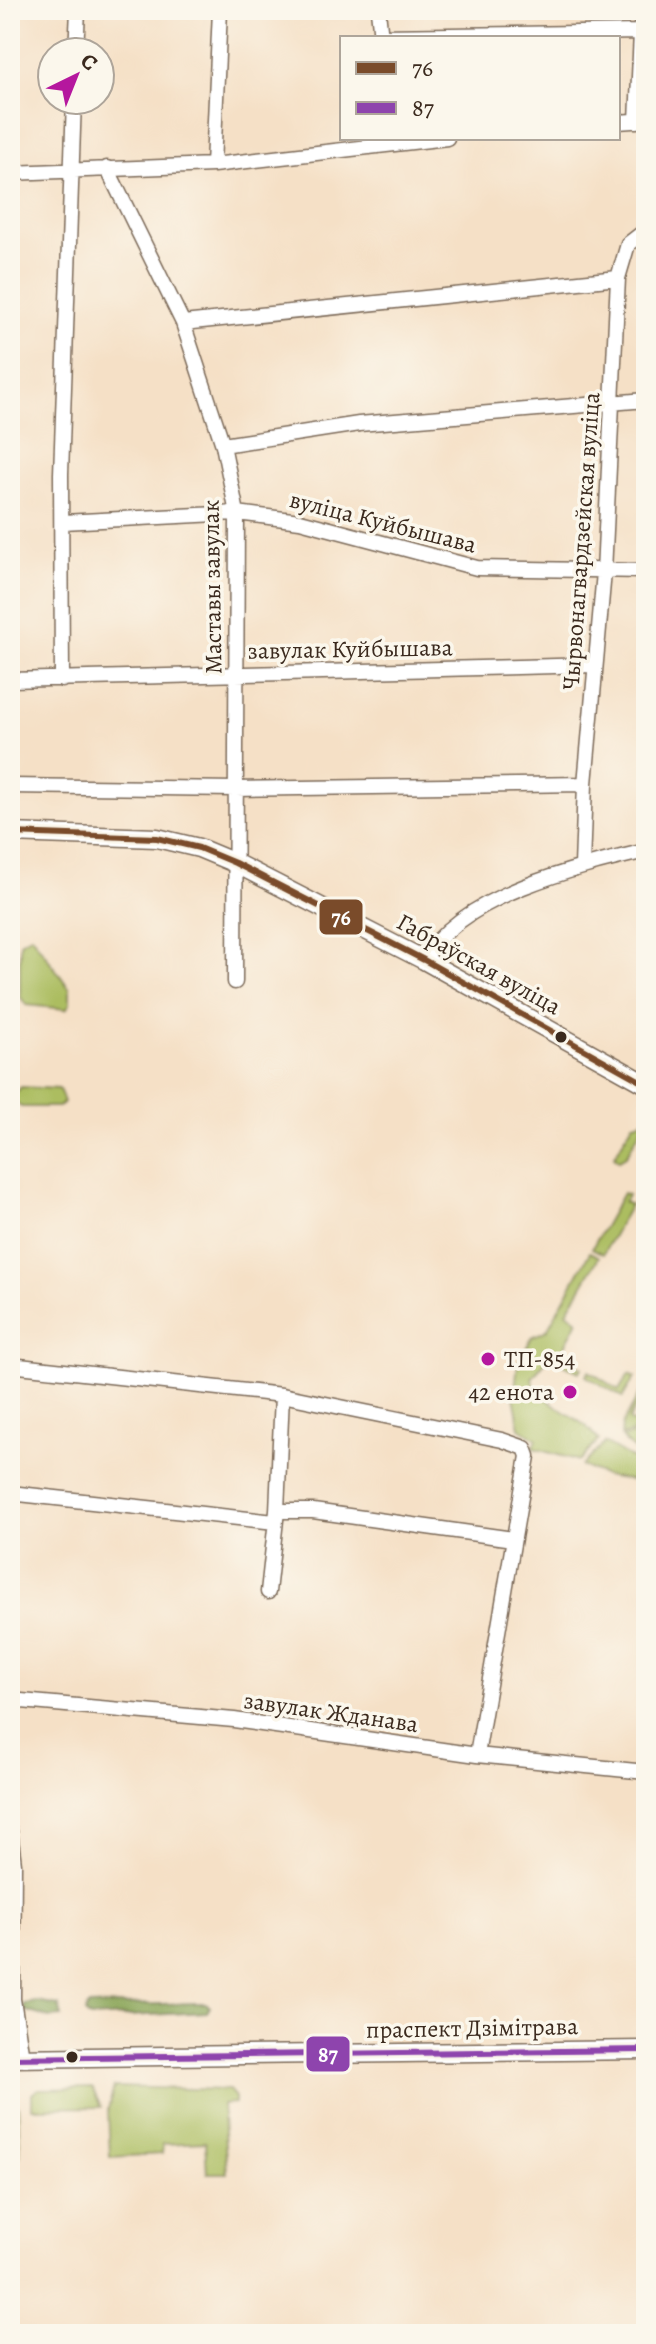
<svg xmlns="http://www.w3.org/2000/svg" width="656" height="2344" font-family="Alegreya,serif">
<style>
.green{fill:#acbd60;stroke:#74743f;stroke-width:2}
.forest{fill:#89a456;stroke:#62673a;stroke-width:2}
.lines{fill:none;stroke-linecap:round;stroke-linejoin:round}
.minor-casing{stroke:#7c6a59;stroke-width:17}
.major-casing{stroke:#7c6a59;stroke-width:21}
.minor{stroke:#fff;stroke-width:14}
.major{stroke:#fff;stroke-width:18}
.bus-1-casing{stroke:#fbf7ec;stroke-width:12}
.bus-2-casing{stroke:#fbf7ec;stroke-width:12}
.bus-1{stroke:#7a4b2a;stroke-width:6}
.bus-2{stroke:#8e44ad;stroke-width:6}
.bus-dot{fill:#3b2a1e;stroke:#fbf7ec;stroke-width:3}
.poi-dot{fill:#b5179e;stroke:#fbf7ec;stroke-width:3}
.labels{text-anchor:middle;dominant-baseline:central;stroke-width:7;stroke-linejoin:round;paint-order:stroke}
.street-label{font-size:24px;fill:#3b2a1e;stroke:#fbf7ec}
.poi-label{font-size:24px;fill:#3b2a1e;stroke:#fbf7ec;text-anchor:start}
.line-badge{stroke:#fbf7ec;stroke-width:3}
.badge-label{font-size:22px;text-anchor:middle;font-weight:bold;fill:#fff}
</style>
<rect width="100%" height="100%" fill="#fbf7ec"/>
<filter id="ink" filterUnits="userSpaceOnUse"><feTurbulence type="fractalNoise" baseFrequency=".0125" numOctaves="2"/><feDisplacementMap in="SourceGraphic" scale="16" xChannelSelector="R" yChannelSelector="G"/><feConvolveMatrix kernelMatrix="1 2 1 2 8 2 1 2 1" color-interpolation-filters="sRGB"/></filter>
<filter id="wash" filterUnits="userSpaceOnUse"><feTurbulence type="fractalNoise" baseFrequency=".006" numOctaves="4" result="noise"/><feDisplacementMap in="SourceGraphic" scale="32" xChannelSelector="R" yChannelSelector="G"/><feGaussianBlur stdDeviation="1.8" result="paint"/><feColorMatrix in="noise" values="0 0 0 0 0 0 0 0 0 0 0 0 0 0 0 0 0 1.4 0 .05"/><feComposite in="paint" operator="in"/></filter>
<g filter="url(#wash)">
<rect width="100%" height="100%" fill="#f5e0c6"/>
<!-- green -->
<path class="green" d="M31 935 70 989V1004L66 1009 26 1005 20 996V942Z
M21 1087 59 1089 64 1102 59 1107H21L15 1102V1094Z
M646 1120 626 1156 619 1160 614 1157 633 1123Z
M623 1193 628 1195 624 1202 630 1205 603 1254 592 1248Z
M590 1252 599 1257 567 1312 578 1320 561 1354 582 1368 579 1372 549 1357 532 1378 536 1392 586 1426 599 1440 580 1461 533 1448 537 1439 520 1428 514 1397 518 1363 532 1337 547 1330Z
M589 1371 619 1390 629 1374 635 1377 623 1397 586 1376Z
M646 1382V1389L629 1420 636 1425 632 1433 621 1436 622 1425Z
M634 1435 646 1442V1451L640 1447 637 1453 622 1438Z
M605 1443 646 1467V1483L605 1476 582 1466Z
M114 2087 229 2090 235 2097V2103L222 2104 227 2173H207L205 2142 163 2144 162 2154 110 2157 108 2109Z
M92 2088 101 2107 32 2108V2094L38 2089Z
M10 2094 18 2106 20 2155 10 2156Z"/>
<!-- forest -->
<path class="forest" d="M37 2002 59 2006 62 2017 49 2018 24 2010V2004Z
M197 2003H206L210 2007 207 2012 90 2018 85 2013 88 2006Z"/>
</g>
<g filter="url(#ink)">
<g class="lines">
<!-- minor casing -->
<g class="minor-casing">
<path id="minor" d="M378 10 381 38
M381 36 641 32
M76 52 78 10
M637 121 642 10
M618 122 646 120
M213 165 220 10
M107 168 183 323 223 445 237 513 235 982
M10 173 213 165 447 138
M183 323 618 278
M223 445 359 424 646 400
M63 522 237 513 300 521 477 568 646 571
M10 680 594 665
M62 680 61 474 74 100
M10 786 235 789 585 784
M582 866 585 784 604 572 618 278 628 244 646 230
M424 960C460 895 577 867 646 851
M10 1365 282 1395 502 1440 525 1448 528 1456 477 1755
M10 1493 275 1522
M277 1511H313L513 1539
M268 1592 277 1511 282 1395
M10 1700 234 1720 477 1755 646 1772
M10 1831 14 1864 13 1999 22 2058"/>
</g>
<!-- major casing -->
<g class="major-casing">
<path id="major" d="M10 833 157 838 199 848 235 863 424 960 646 1084
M10 2058 646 2050"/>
</g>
<!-- minor -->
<use href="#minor" class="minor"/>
<!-- major -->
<use href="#major" class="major"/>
<!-- bus-1 casing -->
<g class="bus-1-casing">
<path id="bus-1" d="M10 833 157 838 199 848 235 863 424 960 646 1084"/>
</g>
<!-- bus-2 casing -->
<g class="bus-2-casing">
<path id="bus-2" d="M10 2058 646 2050"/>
</g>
<!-- bus-1 -->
<use href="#bus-1" class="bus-1"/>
<!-- bus-2 -->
<use href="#bus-2" class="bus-2"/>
</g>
</g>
<!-- markers -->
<g class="bus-dot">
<circle cx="561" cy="1037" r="7"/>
<circle cx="72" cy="2057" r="7"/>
</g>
<g class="poi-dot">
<circle cx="488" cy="1359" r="8"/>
<circle cx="570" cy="1392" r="8"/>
</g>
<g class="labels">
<!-- street labels -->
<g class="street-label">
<text transform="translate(383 522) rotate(14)">вуліца Куйбышава</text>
<text transform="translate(581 541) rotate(-86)">Чырвонагвардзейская вуліца</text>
<text transform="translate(212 587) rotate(-91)">Маставы завулак</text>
<text transform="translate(350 649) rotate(-1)">завулак Куйбышава</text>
<text transform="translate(479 964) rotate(29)">Габраўская вуліца</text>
<text transform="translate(331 1712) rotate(8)">завулак Жданава</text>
<text transform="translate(472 2028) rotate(-1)">праспект Дзімітрава</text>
</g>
<!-- poi labels -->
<g class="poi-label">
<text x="504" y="1359">ТП-854</text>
<text x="554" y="1392" text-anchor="end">42 енота</text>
</g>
</g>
<g class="line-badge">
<rect x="318" y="898" width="46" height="38" rx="8" fill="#7a4b2a"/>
<rect x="305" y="2035" width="46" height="38" rx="8" fill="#8e44ad"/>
</g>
<g class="badge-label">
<text x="341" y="925">76</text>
<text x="328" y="2062">87</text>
</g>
<!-- margin -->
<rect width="656" height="2344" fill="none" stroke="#fbf7ec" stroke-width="40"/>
<!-- legend -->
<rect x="340" y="36" width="280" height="104" fill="#fbf7ec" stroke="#aea59a" stroke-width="2"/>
<rect x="356" y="62" width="40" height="12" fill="#7a4b2a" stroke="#aea59a" stroke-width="2"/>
<text x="412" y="76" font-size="24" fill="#3b2a1e">76</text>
<rect x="356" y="102" width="40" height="12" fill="#8e44ad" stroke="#aea59a" stroke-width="2"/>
<text x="412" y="116" font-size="24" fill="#3b2a1e">87</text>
<!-- north arrow -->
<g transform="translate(76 76) rotate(43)"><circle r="38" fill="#fbf7ec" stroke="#aea59a" stroke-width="2"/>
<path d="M0-6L14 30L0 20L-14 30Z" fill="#b5179e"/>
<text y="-12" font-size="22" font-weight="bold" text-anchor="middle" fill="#3b2a1e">С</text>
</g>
</svg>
